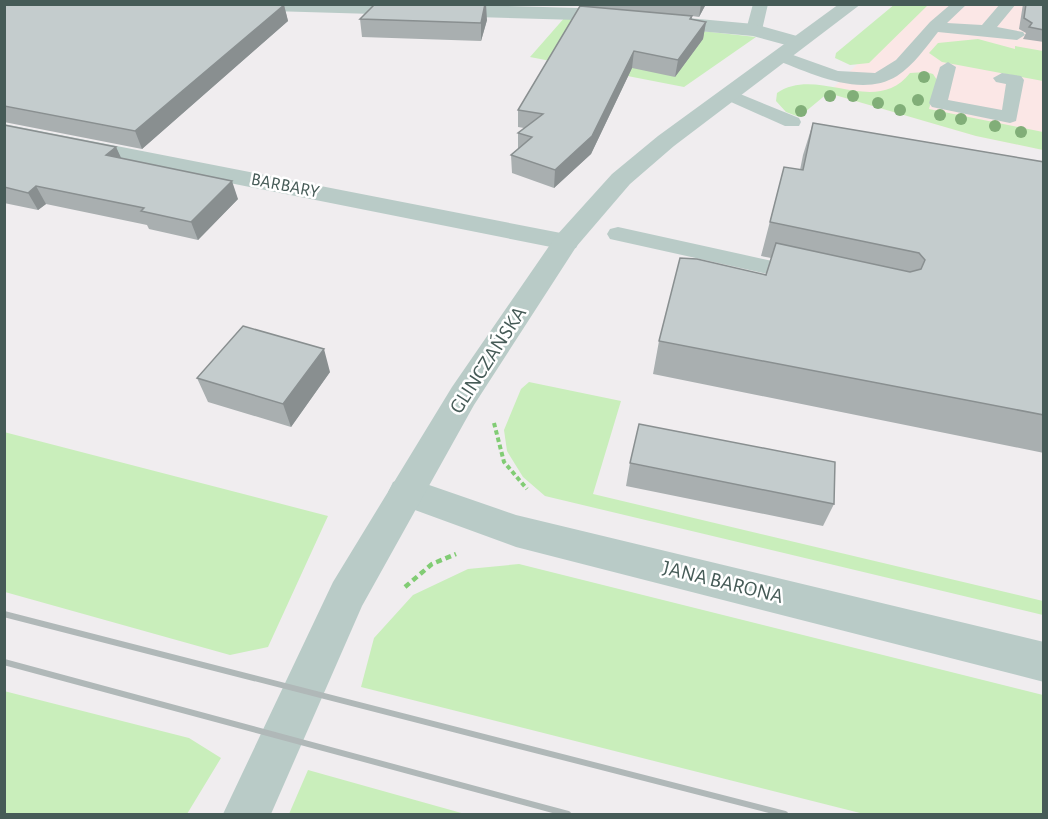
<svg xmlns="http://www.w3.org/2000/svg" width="1048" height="819" font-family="'Alegreya Sans',sans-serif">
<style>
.commercial{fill:#fbe7e6}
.green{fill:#c9eebb}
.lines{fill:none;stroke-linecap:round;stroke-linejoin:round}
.path-far1{stroke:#81cc74;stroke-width:4;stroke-dasharray:4.5 3;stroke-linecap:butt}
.path{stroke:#81cc74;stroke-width:4.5;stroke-dasharray:6 4;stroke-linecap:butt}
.service{fill:#b9cbc7;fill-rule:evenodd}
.minor{fill:#b9cbc7;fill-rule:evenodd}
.tertiary{fill:#b9cbc7;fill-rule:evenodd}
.rail{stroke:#b0b8b8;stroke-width:6}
.tree{fill:#81ae78}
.wall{fill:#a9afb0}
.shaded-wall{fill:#898f90}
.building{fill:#c4cccd;stroke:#898f90;stroke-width:1.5}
.labels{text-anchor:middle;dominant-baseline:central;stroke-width:5;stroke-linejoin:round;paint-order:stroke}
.far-street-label{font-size:18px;fill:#465b57;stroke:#fff}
.street-label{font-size:21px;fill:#465b57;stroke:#fff}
</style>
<rect width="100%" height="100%" fill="#f0edef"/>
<!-- commercial -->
<path class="commercial" d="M917 5H1043V150L976 136 828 93Z"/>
<!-- green -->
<path class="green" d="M895 4 928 5 869 63 850 65 835 58 836 53Z
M566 16 756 37 684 87 530 57Z
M978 39 1015 49V46L1043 51V81L942 62 929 53 938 43Z
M926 72 933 74 937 80 929 109 1043 132V150L976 136 828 93 799 117 786 112 776 101 777 93C818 65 875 118 910 73Z
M529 382 621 401 593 494 1043 601V615L545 496 523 477 507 451 504 430 521 389Z
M4 432 328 516 268 647 230 655 5 592Z
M519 564 1043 695V814H864L361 687 374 638 413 595 468 569Z
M4 691 189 738 221 758 187 814H5Z
M308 770 465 814H289Z"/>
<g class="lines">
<!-- path-far1 -->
<path class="path-far1" d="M494 423 504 462 527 489"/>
<!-- path -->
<path class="path" d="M405 587 432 564 456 554"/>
<!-- service -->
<path class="service" d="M753 4H768L762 30 754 35 746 30Z
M951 4H967L947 23 982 25 1000 4H1016L997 27 1023 32 1025 35 1017 40 938 32C926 47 914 65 897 76 860 99 809 72 773 59L771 55 779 50 838 71 875 73 896 60 930 22Z
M948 62 956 67 948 100 1002 110 1006 84 996 82 993 78 1002 73 1021 76 1024 80 1016 121 1010 123 932 107 929 103 940 67Z
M728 89 799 118 801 122 799 126H785L722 98 719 94Z
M618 227 804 268 812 270 816 275 812 280 804 282 610 239 607 234 610 229Z"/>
<!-- minor -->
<path class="minor" d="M231 4H446L578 8 754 24 804 38 807 42 804 46 797 48 753 36 578 20 240 10Z
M4 124 566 234 576 236 579 242 576 248 566 250 4 138Z
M406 477 516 515 1044 642V682L516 547 393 502 388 492 393 482Z"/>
<!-- tertiary -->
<path class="tertiary" d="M839 4H861L674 146 630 184 576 247 474 405 362 606 271 814H223L333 582 452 387 556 236 612 174 658 136Z"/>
<!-- rail -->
<path class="rail" d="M4 614 785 814
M4 662 568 814"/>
</g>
<!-- trees -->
<g class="tree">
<circle cx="924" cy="77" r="6"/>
<circle cx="830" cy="96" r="6"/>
<circle cx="853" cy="96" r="6"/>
<circle cx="918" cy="100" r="6"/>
<circle cx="878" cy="103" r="6"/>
<circle cx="900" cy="110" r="6"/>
<circle cx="801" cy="111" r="6"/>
<circle cx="940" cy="115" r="6"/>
<circle cx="961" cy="119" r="6"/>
<circle cx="995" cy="126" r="6"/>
<circle cx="1021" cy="132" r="6"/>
</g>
<!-- wall -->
<path class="wall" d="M4 4 284 5 288 21 142 149 4 122Z
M589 4H706L699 17 692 16V19L706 22 703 39 675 77 632 68 591 154 554 188 512 173 511 155 518 149V133L524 128 518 127V110L589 7Z
M1023 4H1044V42L1023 39 1026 33 1019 29Z
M360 19 487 20 481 41 362 37Z
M813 123 1044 162V453L653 374 659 341 766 275 771 258 761 256 784 167 800 170 803 155Z
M4 125 116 147 121 159 238 199 198 240 149 229 147 225 46 204 38 210 4 203Z
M330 372 291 427 208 402 197 378Z
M630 463 834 504 823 526 626 486Z"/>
<!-- shaded-wall -->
<path class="shaded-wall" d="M485 4H486L487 20 481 41V23Z
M701 4H706L699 17Z
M284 5 288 21 142 149 135 131Z
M706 22 703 39 675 77 678 60Z
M634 51 632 68 591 154 554 188 555 170Z
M116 147 124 164 106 155Z
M232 181 238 199 198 240 191 222Z
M36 186 46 204 38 210 28 193Z
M324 349 330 372 291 427 283 404Z"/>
<!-- building -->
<path class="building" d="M4 4H279L284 5 135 131 4 106Z
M375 4H485L481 23 360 19Z
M1026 4H1044V30L1029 27 1032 23 1024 18Z
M580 6 692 16 690 19 706 22 678 60 634 51 592 136 555 170 511 155 532 137 518 133 543 114 518 110Z
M813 123 1044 162V415L659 341 680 258 697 259 766 275 776 243 910 272 921 269 925 260 919 253 770 222 784 167 803 170Z
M4 125 116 147 106 155 232 181 191 222 141 211 144 208 36 186 28 193 4 187Z
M243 326 324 349 283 404 197 378Z
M639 424 835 462 834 504 630 463Z"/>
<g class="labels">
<!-- far-street labels -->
<g class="far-street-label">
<text transform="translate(285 186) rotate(11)">BARBARY</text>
</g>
<!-- street labels -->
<g class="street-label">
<text transform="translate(488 360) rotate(-57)">GLINCZAŃSKA</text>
<text transform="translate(723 582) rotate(14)">JANA BARONA</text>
</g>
</g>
<!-- border -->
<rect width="1048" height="819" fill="none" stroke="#465b57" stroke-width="12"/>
</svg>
